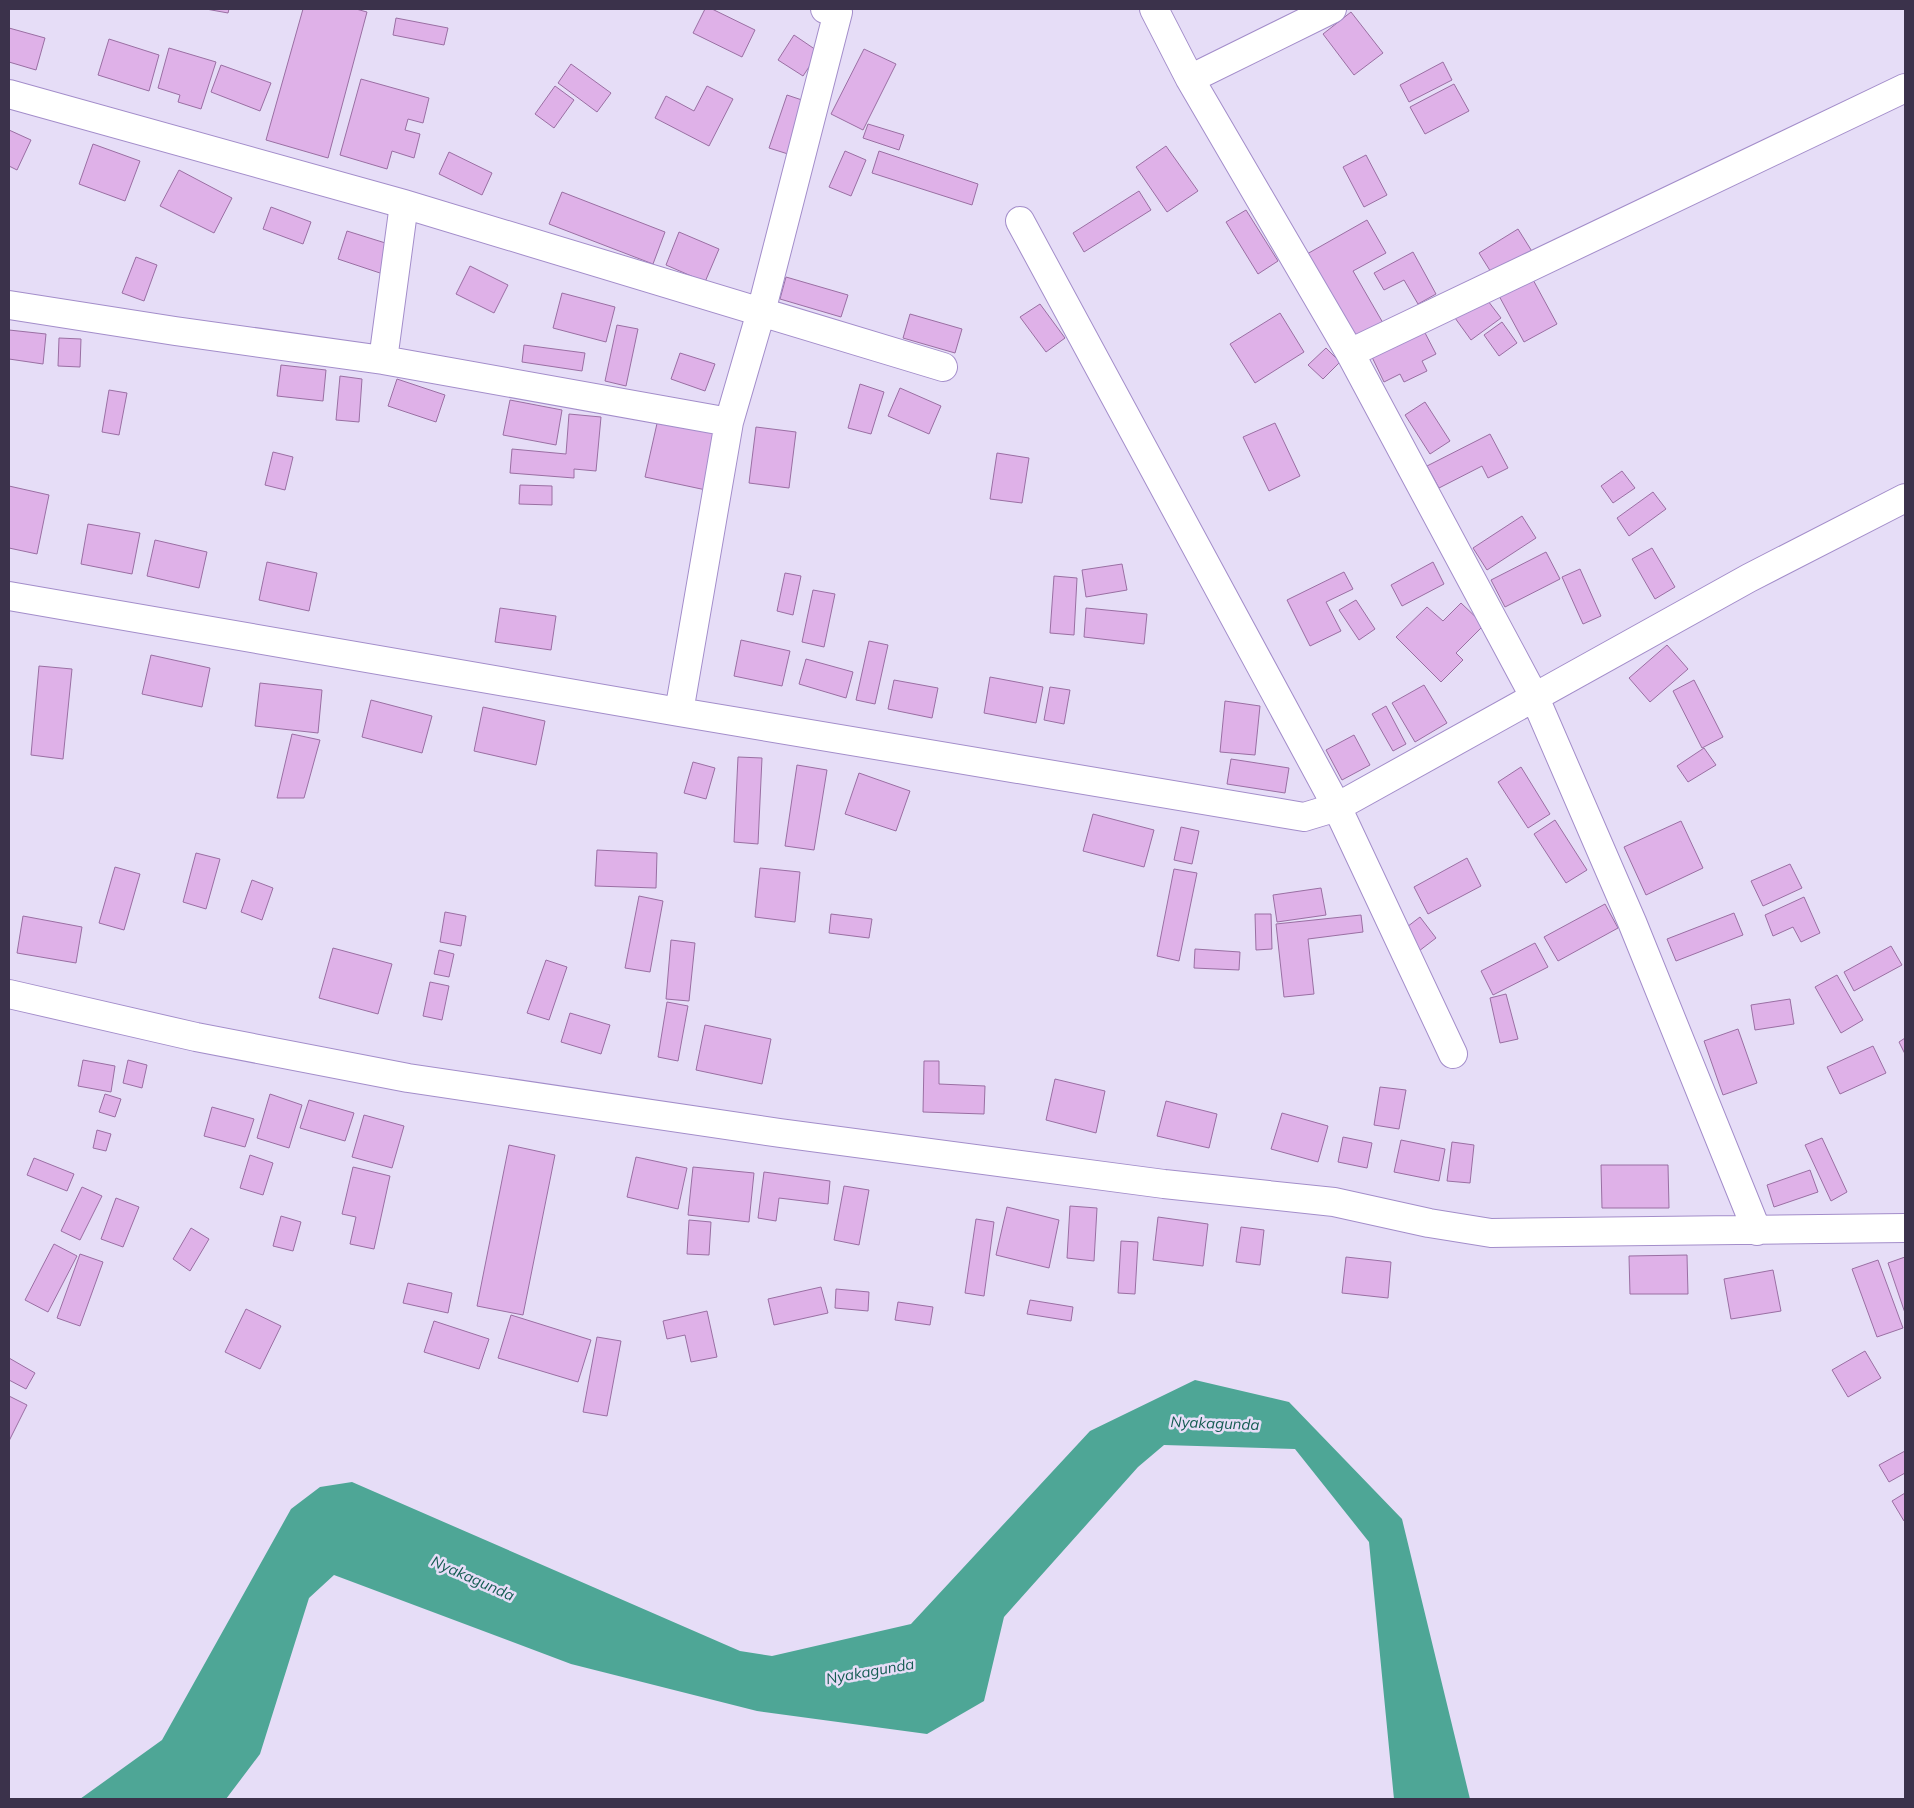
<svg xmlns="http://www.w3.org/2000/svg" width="1914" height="1808" font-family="Mulish,sans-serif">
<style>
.water{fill:#4ea696}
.building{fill:#dfb1e8;stroke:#9a6fa3}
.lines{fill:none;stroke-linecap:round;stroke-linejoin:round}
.street-casing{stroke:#a38dca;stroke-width:30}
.street{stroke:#fff;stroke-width:28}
.labels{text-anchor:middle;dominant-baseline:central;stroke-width:5;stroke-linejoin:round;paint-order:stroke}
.water-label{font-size:15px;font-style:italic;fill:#145c52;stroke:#e6ddf7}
</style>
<rect width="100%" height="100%" fill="#e6ddf7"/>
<!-- water -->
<path class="water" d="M1195 1380 1289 1402 1402 1519 1470 1799H1394L1369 1542 1295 1449 1164 1445 1138 1467 1004 1617 984 1701 927 1734 757 1711 571 1664 334 1575 309 1598 260 1754 226 1799H80L162 1740 291 1509 320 1487 352 1482 740 1651 772 1656 911 1624 1090 1431Z"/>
<!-- building -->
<path class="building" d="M206 9H229L228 13Z
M303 9H356L367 12 328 158 266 140Z
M705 9H712L755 30 742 57 693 33Z
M1351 12 1383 53 1354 75 1323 34Z
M396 18 448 28 444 45 393 35Z
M9 28 45 38 36 70 9 62Z
M794 35 819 52 803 76 778 60Z
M109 39 159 55 149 91 98 75Z
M169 48 216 62 201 109 178 102 180 95 158 88Z
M864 49 896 64 863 130 831 114Z
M1443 62 1452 80 1409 102 1400 85Z
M571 64 611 93 597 112 558 83Z
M221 65 271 83 260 111 211 92Z
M361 79 429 98 423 123 408 119 405 130 420 134 414 158 392 151 387 169 340 155Z
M1454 84 1469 111 1425 134 1410 107Z
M555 86 574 100 554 128 535 114Z
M707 86 733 99 709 146 655 118 666 96 694 111Z
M787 95 805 101 788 154 769 148Z
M868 124 904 135 899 150 863 138Z
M9 130 31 140 17 170 9 166Z
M93 144 140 161 125 201 79 184Z
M1166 146 1198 191 1167 212 1136 167Z
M845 151 866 160 851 196 829 187Z
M879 151 978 184 972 205 872 173Z
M449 152 492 173 482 195 439 174Z
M1366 155 1387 195 1364 207 1343 167Z
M179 170 232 198 214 233 160 206Z
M1139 191 1151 210 1084 252 1073 233Z
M562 192 665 232 653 264 549 224Z
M271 207 311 222 303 244 263 229Z
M1246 210 1278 261 1258 274 1226 222Z
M1367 220 1386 253 1353 271 1383 323 1355 338 1307 254Z
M1518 229 1533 253 1494 277 1479 253Z
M347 231 395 246 386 275 338 259Z
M679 232 719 249 705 282 666 265Z
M1413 252 1436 294 1418 304 1404 280 1384 290 1374 273Z
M136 257 157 265 144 301 122 293Z
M470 266 508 285 494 313 456 294Z
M1531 276 1557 324 1524 342 1498 294Z
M786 277 848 295 841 317 780 299Z
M562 293 615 307 606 342 553 328Z
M1485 297 1501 318 1471 340 1455 318Z
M1040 304 1065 338 1046 352 1020 317Z
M1280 313 1304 352 1255 383 1230 344Z
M910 314 962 329 955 353 903 338Z
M1502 322 1517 343 1499 356 1484 335Z
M617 325 638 329 626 386 605 381Z
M1423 329 1436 354 1422 361 1427 371 1404 382 1400 374 1384 382 1371 355Z
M9 330 46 334 43 364 9 359Z
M59 338 81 339 80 367 58 366Z
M524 345 585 353 582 371 522 362Z
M1326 348 1340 362 1323 379 1308 365Z
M680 353 715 364 705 391 671 379Z
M281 365 326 370 323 401 277 396Z
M340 376 362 379 359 422 336 420Z
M397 379 445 395 436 422 388 406Z
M860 384 884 392 871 434 848 428Z
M900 388 941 406 929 434 888 416Z
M109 390 127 393 119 435 102 432Z
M510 400 562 410 556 445 503 435Z
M1425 402 1450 441 1430 454 1405 415Z
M569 414 601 417 596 471 574 469V478L510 473 512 449 566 454Z
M658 419 719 432 706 490 645 477Z
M1275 423 1300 476 1269 491 1243 437Z
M756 427 796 432 789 488 749 483Z
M1490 434 1508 468 1488 478 1482 466 1439 488 1427 466Z
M273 452 293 457 285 490 265 485Z
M997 453 1029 458 1022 503 990 499Z
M1622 471 1635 488 1613 503 1601 486Z
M520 485 552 486V505L519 504Z
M9 486 49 495 37 554 9 548Z
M1653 492 1666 509 1629 536 1617 518Z
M1522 516 1536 538 1487 570 1473 548Z
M88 524 140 533 132 574 81 564Z
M155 540 207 552 199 588 147 576Z
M1652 548 1675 587 1655 599 1632 559Z
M1546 552 1560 579 1505 607 1491 580Z
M267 562 317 573 309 611 259 600Z
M1433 562 1444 584 1402 606 1391 585Z
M1122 564 1127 590 1086 597 1082 570Z
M1580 569 1601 616 1583 624 1562 577Z
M1344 572 1353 589 1326 602 1341 631 1310 646 1287 600Z
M785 573 801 576 793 615 777 611Z
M1054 576 1077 578 1074 635 1050 633Z
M813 590 835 594 824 647 802 642Z
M1356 600 1375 629 1359 640 1339 610Z
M1461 603 1484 625 1456 653 1463 660 1441 682 1396 637 1427 607 1443 621Z
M500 608 556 616 551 650 495 642Z
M1086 608 1147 614 1144 644 1084 637Z
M741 640 790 651 782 686 734 676Z
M869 641 888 645 875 704 856 700Z
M1667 645 1688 669 1650 702 1629 678Z
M151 655 210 668 202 707 142 694Z
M806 659 853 672 846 698 799 684Z
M39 666 72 669 63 759 31 755Z
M990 677 1043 687 1036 723 984 713Z
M894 680 938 688 932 718 888 709Z
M1694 680 1723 737 1702 748 1673 691Z
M260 683 322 690 318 733 255 726Z
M1424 685 1447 723 1415 742 1392 703Z
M1050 687 1070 690 1064 724 1044 720Z
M371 700 432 716 422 753 362 737Z
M1225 701 1260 706 1255 755 1220 752Z
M1386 706 1406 744 1393 751 1372 714Z
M483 707 545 721 536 765 474 751Z
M292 734 320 740 304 798H277Z
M1354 735 1370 765 1342 780 1326 750Z
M1704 748 1716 765 1688 782 1677 766Z
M738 757 762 758 758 844 734 842Z
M1231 759 1289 768 1285 793 1227 784Z
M693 762 715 768 706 799 684 793Z
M797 765 827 770 814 850 785 846Z
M1521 767 1550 814 1528 828 1498 782Z
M859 773 910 791 896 831 845 814Z
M1093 814 1154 830 1144 867 1083 851Z
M1555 820 1587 870 1566 883 1534 834Z
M1681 821 1703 868 1646 895 1624 847Z
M1181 827 1199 831 1192 864 1174 860Z
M597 850 657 853 656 888 595 886Z
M196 853 220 859 206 909 183 902Z
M1467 858 1481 886 1428 914 1414 887Z
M1790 864 1802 888 1763 906 1751 881Z
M115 867 140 874 124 930 99 923Z
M760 868 800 872 795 922 755 917Z
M1174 869 1197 873 1179 961 1157 956Z
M252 880 273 888 262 920 241 912Z
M1321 888 1326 915 1277 922 1273 895Z
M639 896 663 901 650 972 625 968Z
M1804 897 1820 933 1801 942 1793 927 1773 936 1765 915Z
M1605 904 1618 928 1558 961 1544 937Z
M445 912 466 916 461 946 440 942Z
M1734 913 1743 935 1676 961 1667 939Z
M831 914 872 919 869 938 829 933Z
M1255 914H1271L1272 949 1256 950Z
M1361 915 1363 932 1308 939 1314 994 1284 997 1276 924Z
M23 916 82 927 76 963 17 953Z
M1420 917 1436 938 1419 951 1403 930Z
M671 940 695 943 689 1001 666 999Z
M1535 943 1548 967 1493 995 1481 971Z
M1891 946 1902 965 1854 991 1844 972Z
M333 948 392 964 378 1014 319 998Z
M1195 949 1240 952 1239 970 1194 968Z
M439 950 454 954 449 977 434 974Z
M546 960 567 967 549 1020 527 1013Z
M1837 975 1863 1020 1841 1033 1815 987Z
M430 982 449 986 442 1020 423 1016Z
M1506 994 1518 1039 1500 1043 1490 998Z
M1790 999 1794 1024 1755 1030 1751 1005Z
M667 1002 688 1006 678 1061 658 1057Z
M570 1013 610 1025 601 1054 561 1042Z
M705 1025 771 1039 762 1084 696 1070Z
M1738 1029 1757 1083 1723 1095 1704 1041Z
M1905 1038V1054L1899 1042Z
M1873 1046 1886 1073 1840 1094 1827 1067Z
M83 1060 115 1066 111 1092 78 1086Z
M128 1060 147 1065 142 1088 123 1083Z
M924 1061H939V1084L985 1086 984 1114 923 1112Z
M1055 1079 1105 1091 1096 1133 1046 1120Z
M1380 1087 1406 1090 1399 1129 1374 1125Z
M105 1094 121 1099 115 1117 99 1112Z
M270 1094 302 1105 289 1148 257 1138Z
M309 1100 354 1113 345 1141 300 1128Z
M1166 1101 1217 1114 1209 1148 1157 1136Z
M212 1107 254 1119 245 1147 204 1136Z
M1282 1113 1328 1126 1318 1162 1271 1149Z
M364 1115 404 1126 392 1168 352 1157Z
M97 1130 111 1134 106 1151 93 1148Z
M1343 1137 1372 1143 1367 1168 1338 1162Z
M1822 1138 1847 1192 1831 1201 1805 1145Z
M1401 1140 1445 1149 1439 1181 1394 1172Z
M1452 1142 1474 1145 1470 1183 1447 1181Z
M509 1145 555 1155 523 1315 477 1306Z
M250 1155 273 1163 263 1195 240 1188Z
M636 1157 687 1168 678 1209 627 1197Z
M34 1158 74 1174 67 1191 27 1175Z
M1601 1165H1668L1669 1208H1602Z
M353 1167 390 1176 374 1249 350 1244 356 1217 342 1214Z
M693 1167 754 1173 749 1222 688 1215Z
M1810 1170 1818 1192 1774 1207 1767 1185Z
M764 1172 830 1181 828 1204 779 1198 776 1221 758 1218Z
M844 1186 869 1190 859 1245 834 1240Z
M82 1187 102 1196 80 1240 61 1231Z
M116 1198 139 1207 123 1247 101 1239Z
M1070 1206 1097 1208 1094 1261 1067 1258Z
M1007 1207 1059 1220 1049 1268 996 1255Z
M281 1216 301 1222 293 1251 273 1246Z
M1158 1217 1208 1224 1203 1266 1153 1260Z
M976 1219 994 1222 984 1296 965 1293Z
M689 1220 711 1222 709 1255 687 1254Z
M1241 1227 1264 1230 1260 1265 1236 1262Z
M191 1228 209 1239 190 1271 173 1259Z
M1121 1241 1138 1242 1135 1294 1118 1293Z
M54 1244 77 1256 48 1312 25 1300Z
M80 1254 103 1262 80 1326 57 1318Z
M1687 1255 1688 1294H1630L1629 1256Z
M1346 1257 1391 1262 1388 1298 1342 1293Z
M1905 1257V1313L1888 1263Z
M1878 1260 1903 1328 1877 1337 1852 1269Z
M1773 1270 1781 1311 1731 1319 1724 1279Z
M408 1283 452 1293 448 1313 403 1303Z
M821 1287 828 1313 774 1325 768 1299Z
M836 1289 869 1292 868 1311 835 1308Z
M1030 1300 1073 1307 1071 1321 1027 1314Z
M898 1302 933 1307 930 1325 895 1320Z
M246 1309 281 1326 260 1369 225 1352Z
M707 1311 717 1357 691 1362 685 1335 667 1339 663 1321Z
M511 1315 591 1340 578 1382 498 1358Z
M434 1321 489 1339 479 1369 424 1352Z
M597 1337 621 1341 607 1416 583 1412Z
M1865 1351 1881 1378 1848 1397 1832 1370Z
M9 1358 35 1373 26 1389 9 1380Z
M9 1396 27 1405 9 1441Z
M1905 1451V1473L1889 1482 1879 1465Z
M1905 1493V1521H1904L1892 1501Z"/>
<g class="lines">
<!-- street casing -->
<g class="street-casing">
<path id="street" d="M1154 9 1190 79 1350 353 1535 698 1632 922 1757 1231
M1190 79 1332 9
M9 94 404 204 943 367
M1020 221 1337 807 1453 1054
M9 305 175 331 383 360 729 422 679 712
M1350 353 1905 88
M383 360 404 204
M729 422 761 312 838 12 825 9
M9 596 679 712 1304 817 1337 807 1749 578 1905 498
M9 994 196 1037 408 1078 780 1133 1164 1184 1334 1202 1429 1223 1491 1233 1905 1228"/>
</g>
<!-- street -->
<use href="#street" class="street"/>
</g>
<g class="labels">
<!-- water labels -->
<g class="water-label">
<text transform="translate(1215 1423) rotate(2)">Nyakagunda</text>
<text transform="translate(473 1578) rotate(24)">Nyakagunda</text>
<text transform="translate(870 1671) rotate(-10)">Nyakagunda</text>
</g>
</g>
<!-- border -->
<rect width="1914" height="1808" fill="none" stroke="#3b324b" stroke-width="20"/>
</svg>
